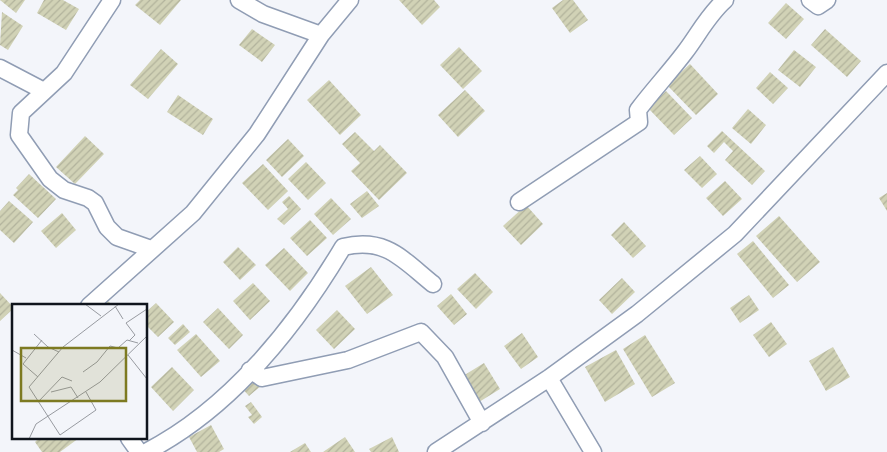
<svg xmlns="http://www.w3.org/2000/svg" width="887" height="452" font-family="Karla,sans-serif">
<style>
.building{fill:url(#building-hatch)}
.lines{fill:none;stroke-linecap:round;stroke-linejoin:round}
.minor-casing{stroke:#909db4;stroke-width:19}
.minor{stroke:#fff;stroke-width:16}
.inset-road{fill:none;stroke:#989ba1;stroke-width:1}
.view{fill:#7d7a21;fill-opacity:0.15;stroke:#7d7a21;stroke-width:2.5}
.inset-edge{fill:none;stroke:#0f141c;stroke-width:2.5}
</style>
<defs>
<pattern id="building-hatch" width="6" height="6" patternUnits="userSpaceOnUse" patternTransform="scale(1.25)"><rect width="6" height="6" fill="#d1d2b6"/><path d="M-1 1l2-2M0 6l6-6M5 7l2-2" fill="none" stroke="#b2b39c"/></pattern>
</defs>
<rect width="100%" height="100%" fill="#f3f5fa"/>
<!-- building -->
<path class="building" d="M0 0H25L16 13Z
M44 0H63L79 9 66 30 37 13Z
M140 0H181L160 25 135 5Z
M399 0H434L440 7 422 25Z
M563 0H573L588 20 570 33 552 8Z
M786 3 804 19 786 39 768 23Z
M2 12 23 26 8 50 0 45Z
M252 29 275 45 262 62 239 45Z
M825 29 861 61 847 77 811 45Z
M459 47 482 71 463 89 440 65Z
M161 49 178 64 148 99 130 85Z
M794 50 816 67 800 87 778 70Z
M690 64 718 94 696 115 667 85Z
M770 72 788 88 773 104 756 88Z
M329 80 361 115 340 135 307 100Z
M465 90 485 111 458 137 438 115Z
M666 91 692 118 674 135 648 108Z
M178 95 213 119 203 135 167 112Z
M748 109 766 125 751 144 732 128Z
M722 131 765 171 752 185 725 160 733 151 724 142 714 153 707 146Z
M355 132 374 151 380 145 407 173 379 200 351 171 360 163 342 144Z
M85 136 104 154 75 184 56 167Z
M288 139 304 156 282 177 266 160Z
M700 156 717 174 702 188 684 170Z
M306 162 326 183 308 200 288 179Z
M263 164 288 191 268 210 242 183Z
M29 174 56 199 38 218 13 195 18 190 16 188Z
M725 181 742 199 723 216 706 198Z
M367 191 379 206 362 218 350 204Z
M887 193V211L879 198Z
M289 196 301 209 284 225 277 219 288 209 282 202Z
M331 198 351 219 333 235 314 214Z
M9 201 33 222 14 243 0 230V211Z
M526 205 543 224 521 245 503 226Z
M62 213 76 230 56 248 41 231Z
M779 216 820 262 797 282 756 236Z
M310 220 327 238 307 256 290 238Z
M624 222 646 246 633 258 611 235Z
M753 241 789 285 773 298 737 254Z
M238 247 256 265 240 280 223 262Z
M284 248 308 273 290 291 265 265Z
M371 267 393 295 367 314 345 286Z
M475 273 493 292 476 309 457 289Z
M622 278 635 292 612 314 599 300Z
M253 283 270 301 250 320 233 301Z
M0 293 14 308 0 321Z
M451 294 467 314 454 325 437 306Z
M749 295 759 310 740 323 730 308Z
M108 301 113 306H103Z
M156 303 174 322 158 337 146 325V312Z
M218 308 243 335 229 349 203 322Z
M337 310 355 329 334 349 316 330Z
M771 322 787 344 769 357 753 335Z
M183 324 190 332 175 345 168 338Z
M522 333 538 357 521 369 504 346Z
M196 334 220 361 201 377 177 350Z
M645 335 675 383 652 397 623 349Z
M833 347 850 377 826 391 809 361Z
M616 350 635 384 605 402 585 367Z
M484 363 500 389 479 402 463 376Z
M172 367 194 390 173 411 151 387Z
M252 375 262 385 249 396 240 386Z
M251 402 262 417 254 424 248 417 252 415 245 406Z
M211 425 224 449 219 452H197L189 437Z
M345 437 355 452H323Z
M392 437 399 452H371L369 449Z
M39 438H79L60 452H42L35 442Z
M305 443 311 452H290Z"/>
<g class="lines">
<!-- minor casing -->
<g class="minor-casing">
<path id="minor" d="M112 0 64 73 21 113 19 135 50 179 64 190 88 198 95 203 107 227 117 237 151 249
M239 0 263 14 321 35
M810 0 818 6 827 0
M0 68 44 91
M519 202 639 122 638 110C653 90 670 72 685 52 698 35 708 15 725 0
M89 306 193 213 257 134 321 35 350 0
M250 370 262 378 348 360 421 332 445 357 482 423
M549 378 593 452
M129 438 139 452
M146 452C230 409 296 326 343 247 386 237 402 259 433 284
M436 452 549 378 637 314 735 234 887 73"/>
</g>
<!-- minor -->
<use href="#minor" class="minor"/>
</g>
<!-- overview -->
<g transform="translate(12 304)">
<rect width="135" height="135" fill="#f3f5fa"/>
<path class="inset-road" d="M73 0 89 12M103 2 111 15M22 30 36 43 47 48M117 37 123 31 114 19 135 5M0 46 14 54M116 51 135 75M71 68 85 58 98 42 106 44 115 36 126 39M26 73 11 60 30 36M39 88 59 83 66 94M74 88 84 106 48 131 17 83 51 43 107 0M26 98 50 73 60 77M17 135 24 120 88 78 135 32"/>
<path class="view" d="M9 44H114V97H9Z"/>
<rect width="135" height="135" class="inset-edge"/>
</g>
</svg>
